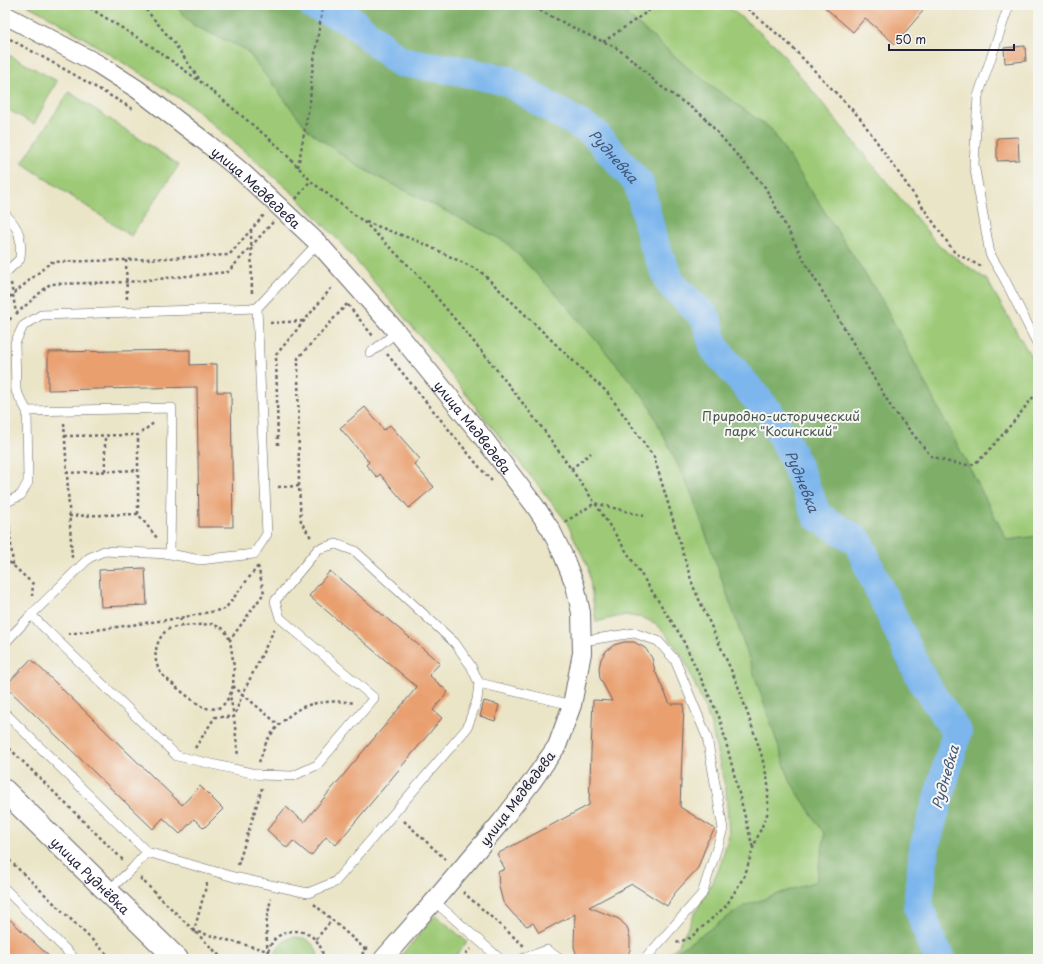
<svg xmlns="http://www.w3.org/2000/svg" width="1043" height="964" font-family="'Playpen Sans',sans-serif">
<style>
.green{fill:#9eca77;stroke:#607659}
.forest{fill:#7eae68;stroke:#506852}
.lines{fill:none;stroke-linecap:round;stroke-linejoin:round}
.river{stroke:#7cb6ed;stroke-width:30}
.building{fill:#e99f6e}
.lane-casing{stroke:#68666c;stroke-width:10}
.street-casing{stroke:#68666c;stroke-width:20}
.secondary-casing{stroke:#68666c;stroke-width:24}
.path{stroke:#68666c;stroke-width:2.5;stroke-dasharray:3 3;stroke-linecap:butt}
.lane{stroke:#fff;stroke-width:9}
.street{stroke:#fff;stroke-width:18}
.secondary{stroke:#fff;stroke-width:22}
.labels{text-anchor:middle;dominant-baseline:central;stroke-width:4;stroke-linejoin:round;paint-order:stroke}
.street-label{font-size:13px;fill:#22223b;stroke:#f6f6f2}
.park-label{font-size:13px;fill:#47544d;stroke:#f6f6f2}
.water-label{font-size:14px;font-style:italic;fill:#425679;stroke:#f6f6f2}
</style>
<rect width="100%" height="100%" fill="#f6f6f2"/>
<filter id="ink" filterUnits="userSpaceOnUse"><feTurbulence type="fractalNoise" baseFrequency=".025" numOctaves="2"/><feDisplacementMap in="SourceGraphic" scale="8" xChannelSelector="R" yChannelSelector="G"/><feConvolveMatrix kernelMatrix="1 2 1 2 8 2 1 2 1" color-interpolation-filters="sRGB"/></filter>
<filter id="wash" filterUnits="userSpaceOnUse"><feTurbulence type="fractalNoise" baseFrequency=".012" numOctaves="4" result="noise"/><feDisplacementMap in="SourceGraphic" scale="16" xChannelSelector="R" yChannelSelector="G"/><feGaussianBlur stdDeviation="0.9" result="paint"/><feColorMatrix in="noise" values="0 0 0 0 0 0 0 0 0 0 0 0 0 0 0 0 0 1.4 0 .05"/><feComposite in="paint" operator="in"/></filter>
<g filter="url(#wash)">
<rect width="100%" height="100%" fill="#ebe5c7"/>
<!-- green -->
<path class="green" d="M27 5H726L775 45 939 246 987 280 1038 369V959H663L677 947 719 869 729 835 726 791 710 721 684 659 666 634 655 623 643 618 625 615 596 622 588 567 566 521 420 336 339 241 297 197 192 106 57 21Z
M5 53 57 81 34 124 5 108Z
M69 92 179 165 131 236 22 163Z
M436 915 467 942 453 959H398Z
M293 937C307 937 318 944 318 959H274C275 947 282 941 293 937Z"/>
<!-- forest -->
<path class="forest" d="M175 5H616L694 73 771 129 882 300 1007 540 1038 536V605L1037 607 1038 608V959H670L679 950 744 906 816 881 825 835 790 781 734 614 692 495 647 401 566 305 506 242 359 167 308 130 246 50 193 25Z"/>
<g class="lines">
<!-- river -->
<path class="river" id="s1" d="M313 5 349 19 400 62 456 70 508 81 549 107 594 133 639 184 653 242 671 284 706 318 715 349 770 414 791 452 817 516 858 541 873 576 923 682 957 732 924 849 918 905 933 946 941 959"/>
</g>
<g id="blocks">
<!-- building -->
<path class="building" d="M822 5H916L923 11 895 44 865 18 853 32Z
M1025 46 1026 61 1005 63 1004 48Z
M1018 137 1019 160 997 161V138Z
M190 350V365L217 364V392H231L233 527H199L197 387 48 390V352Z
M365 407 384 430 390 425 420 459 414 464 434 487 409 508 380 474 377 477 366 465 369 462 340 428Z
M145 568 147 605 101 607 99 570Z
M330 571 440 663 429 675 448 692 433 710 442 718 336 845 326 837 311 856 293 841 287 848 267 830 286 807 304 822 417 687 309 596Z
M624 642H634L645 648 652 658 655 671 670 704H684L680 807 715 829 708 840 698 868 674 894 667 906 632 884 589 907 619 919 627 927 630 938V950L626 959H578L574 947 575 914 539 933 533 923 527 926 514 915 503 902 499 887 498 872 505 869 497 854 589 805 593 700 612 701 600 678 599 668 601 659 606 651 614 645Z
M31 659 182 805 200 786 223 809 204 828 194 819 180 834 163 818 153 829 5 686Z
M484 701 499 705 495 721 480 716Z
M5 915 52 959H5Z"/>
</g>
</g>
<g filter="url(#ink)">
<use href="#blocks" fill-opacity="0" stroke="#68666c" stroke-width="1"/>
<g class="lines">
<!-- lane casing -->
<g class="lane-casing">
<path id="lane" d="M1009 5 978 96 974 164 990 254 1004 278 1038 345
M5 214C20 229 22 238 20 259L5 273
M370 353 397 332
M27 411 172 408 170 554
M5 503 21 495 28 482 27 411 16 391 15 343 23 326 41 315 257 308
M582 641 634 633 658 641 675 660 707 737 723 829 702 894 645 959
M5 643 31 615 89 558 104 551 170 554 200 560 254 554 267 534 257 308 318 243
M479 683 572 705
M5 713 147 852 234 877 308 893 335 882 467 728 477 700 479 683 471 666 455 643 355 551 336 544 318 549 275 601 280 618 374 698 317 765 293 776 260 775 177 756 31 615
M5 889 75 959
M108 891 132 869 147 852
M434 901 500 959
M522 959 547 950 560 959"/>
</g>
<!-- street casing -->
<g class="street-casing">
<g id="street">
<path id="s2" d="M5 15 98 64 137 89 208 144 242 172 318 243 397 332 484 439 535 506 551 530 563 555 575 585 581 613 582 653 572 705 557 746 531 783 501 822 434 901 383 959"/>
</g>
</g>
<!-- secondary casing -->
<g class="secondary-casing">
<g id="secondary">
<path id="s3" d="M5 791 177 959"/>
</g>
</g>
<!-- path -->
<path class="path" d="M85 5 151 46 205 85 279 147 313 183 364 222 418 275 489 360 543 429 595 503 681 636 720 719 753 848
M142 5 174 43 200 80
M529 5 586 34 615 47 635 62 659 85 703 116 765 187 806 264 893 410 931 456 949 462 964 465 974 464 986 454 1015 420 1038 391
M743 5 788 43 860 118 955 253 982 267
M10 39 73 74 133 109
M603 42 657 5
M298 167 310 101 312 73 323 5
M296 199 310 181
M366 222 420 242 480 271 570 358 607 392 654 457 693 586 737 683 761 753 768 782V812L753 848 745 875 726 906 690 938 676 943
M251 230 252 295
M126 260 127 300
M11 283 16 313
M5 301 51 262 126 260 229 255 264 215
M348 305 373 336
M16 314 50 284 127 282 228 272 273 222
M270 323 303 321
M5 324 12 317
M387 354 481 469 492 481
M64 423 72 558
M64 436 138 435 155 422
M278 445 276 355 333 286
M571 469 591 453
M105 471V435
M66 473 138 470
M299 486 298 358 347 304
M278 487 299 486 301 522 312 539
M8 514 13 565
M138 514V435
M69 516 138 514 157 538
M565 522 595 503 644 516
M5 558 33 584 32 596
M258 566 264 593 230 640 234 667 233 686 279 725
M180 618 182 626 212 624 224 629 230 640
M182 626C177 627 171 627 167 630 155 640 151 661 162 674 164 678 199 706 203 707 207 709 214 709 218 708 224 706 227 700 230 695
M68 634 180 618 225 609 258 566
M233 686 230 695 234 717 238 757
M5 744 123 860
M195 748 215 717H234L242 695 275 628
M259 762C262 755 264 746 268 739 275 728 287 716 299 709 312 701 340 700 354 703
M404 821 445 859
M5 856 112 959
M238 865 262 788
M140 878 223 959
M207 883 194 931 268 951
M463 892 524 946
M314 904 366 950
M316 939 332 920
M268 951C270 947 272 941 276 938 295 922 323 935 323 959
M268 959 266 925 271 898
M358 959 369 946
M462 959 470 949"/>
<!-- lane -->
<use href="#lane" class="lane"/>
<!-- street -->
<use href="#street" class="street"/>
<!-- secondary -->
<use href="#secondary" class="secondary"/>
</g>
</g>
<g class="labels">
<!-- street labels -->
<g class="street-label">
<text stroke="none"><textPath href="#s2" startOffset="306">улица Медведева</textPath></text>
<text stroke="none"><textPath href="#s2" startOffset="630">улица Медведева</textPath></text>
<text transform="translate(517 798) rotate(-53)">улица Медведева</text>
<text stroke="none"><textPath href="#s3" startOffset="120">улица Руднёвка</textPath></text>
</g>
<!-- park labels -->
<g class="park-label">
<text x="781" y="415">Природно-исторический<tspan x="781" dy="15">парк "Косинский"</tspan></text>
</g>
<!-- water labels -->
<g class="water-label">
<text stroke="none"><textPath href="#s1" startOffset="346">Рудневка</textPath></text>
<text stroke="none"><textPath href="#s1" startOffset="730">Рудневка</textPath></text>
<text transform="translate(945 777) rotate(-74)">Рудневка</text>
</g>
</g>
<!-- margin -->
<rect width="1043" height="964" fill="none" stroke="#f6f6f2" stroke-width="20"/>
<!-- scale -->
<path d="M889 44v6h125v-6" fill="none" stroke="#22223b" stroke-width="2"/>
<text x="895" y="44" font-size="12" fill="#22223b" stroke="#f6f6f2" stroke-width="3" paint-order="stroke">50 m</text>
</svg>
